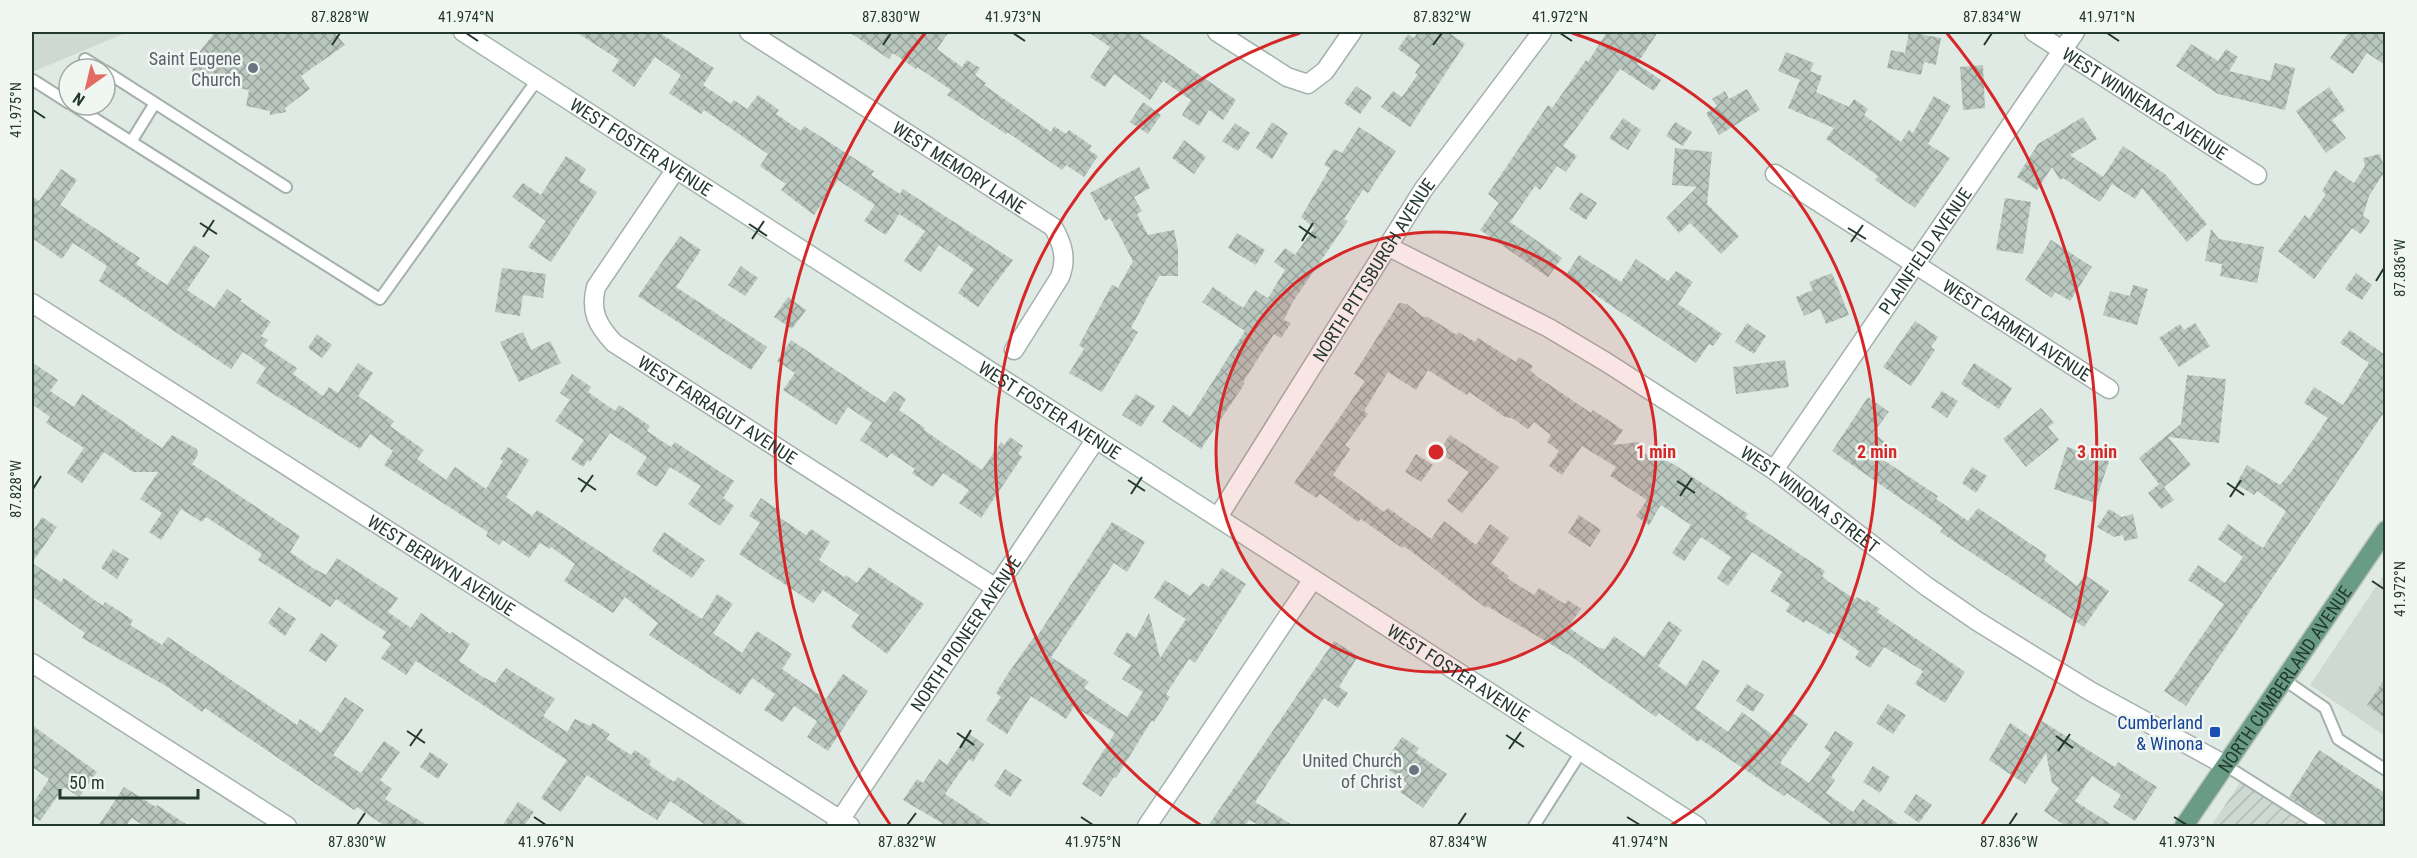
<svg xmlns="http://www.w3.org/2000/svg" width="2417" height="858" font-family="'Roboto Condensed',sans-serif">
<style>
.built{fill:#cfd9d3}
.industrial{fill:url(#industrial-furrows)}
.building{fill:url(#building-cross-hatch)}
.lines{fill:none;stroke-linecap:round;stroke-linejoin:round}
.lane-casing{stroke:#a4b1aa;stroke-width:14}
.street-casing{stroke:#a4b1aa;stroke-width:21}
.secondary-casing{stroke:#a3b7ac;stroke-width:21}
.primary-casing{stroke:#bdc4c0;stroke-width:21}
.lane{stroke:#fff;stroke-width:10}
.street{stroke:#fff;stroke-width:18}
.secondary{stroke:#fff;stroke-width:18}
.primary{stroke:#699b85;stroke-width:18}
.ticks{fill:none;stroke:#23392e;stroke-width:2}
.ring{fill:none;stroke:#d62828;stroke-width:3}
.worship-dot{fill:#6b7280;stroke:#f0f7f2;stroke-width:2}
.transit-dot{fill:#1a4fb4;stroke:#f0f7f2;stroke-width:2}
.labels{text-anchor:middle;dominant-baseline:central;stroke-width:5;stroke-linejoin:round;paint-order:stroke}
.worship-label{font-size:18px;fill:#5b616d;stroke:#f0f7f2;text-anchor:end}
.street-label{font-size:18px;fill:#23392e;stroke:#f0f7f2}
.transit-label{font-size:18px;fill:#164399;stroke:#f0f7f2;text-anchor:end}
.centre{fill:#d62828;stroke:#f0f7f2;stroke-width:3}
.ring-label{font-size:18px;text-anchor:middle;font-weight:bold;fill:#d62828;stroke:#f0f7f2;stroke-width:5;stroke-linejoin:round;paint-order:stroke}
.neatline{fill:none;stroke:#23392e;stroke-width:2}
.ticks-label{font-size:15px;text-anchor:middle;fill:#23392e}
</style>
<defs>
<pattern id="industrial-furrows" width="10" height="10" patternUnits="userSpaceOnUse" patternTransform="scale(1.5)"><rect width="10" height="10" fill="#cfd9d3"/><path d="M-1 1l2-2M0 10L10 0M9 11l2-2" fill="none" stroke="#b1bbb5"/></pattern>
<pattern id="building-cross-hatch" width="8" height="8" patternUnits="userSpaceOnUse" patternTransform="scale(1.5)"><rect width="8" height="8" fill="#b9c7bf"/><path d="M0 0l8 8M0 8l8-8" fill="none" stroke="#96a39c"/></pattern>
</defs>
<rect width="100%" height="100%" fill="#e0eae4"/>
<!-- built -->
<path class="built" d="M32 32H128L32 72Z
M2385 573V736L2310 685Z"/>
<!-- industrial -->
<path class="industrial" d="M2244 777 2319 826H2211Z"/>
<!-- building -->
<path class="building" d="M215 32H334L345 45 301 76 310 89 285 108 286 112 270 115V111L246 106 249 90 190 79 197 55Z
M576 32H658L714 68 703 85 731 104 734 100 747 109 758 95 779 110 776 114 801 131 804 126 874 171 871 175 900 194 903 189 1013 260 978 307 958 293 974 269 939 245 921 272 904 261 925 231 899 214 886 235 864 221 875 205 838 180 814 215 781 190 786 184 760 166 768 154 704 110 701 114 669 93 681 75 655 57 634 87 612 71 619 60Z
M849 32H949L937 49 962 67 967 60 980 68 975 75 986 83 984 85 1051 132 1054 126 1066 134 1069 130 1092 146 1089 150 1098 156 1084 177 1066 165 1062 170 1007 132 1006 134 947 95 951 90 917 67 916 69 893 53 889 59Z
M1088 32H1137L1236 100 1223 120 1209 110 1199 126 1182 115 1191 100 1163 81 1150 100 1114 74 1105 87 1090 77 1110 47Z
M1418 32H1448L1465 44 1410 127 1381 107 1393 91 1402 97 1418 74 1415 73 1420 65 1398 49 1408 34 1414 38Z
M1607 32H1658L1637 64 1661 80 1654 91 1620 69 1563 146 1577 156 1566 172 1557 166 1540 190 1535 186 1510 222 1562 258 1548 277 1480 230 1499 203 1488 194 1548 105 1552 108 1586 60 1588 62Z
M1909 32 1941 38 1936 65 1924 62 1921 75 1887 68 1891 50 1905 53Z
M2349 32H2385V65L2367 53 2353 74 2330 58Z
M2191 44 2218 61 2226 49 2238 57 2229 71 2270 81 2275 63 2295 68 2285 110 2218 94 2176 66Z
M1786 52 1814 63 1810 71 1822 76 1816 92 1849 107 1854 99 1868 109 1864 115 1901 142 1909 130 1913 133 1934 96 1951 106 1928 144 1950 158 1915 208 1875 180 1878 176 1826 139 1834 128 1788 108 1800 80 1778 71Z
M1983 65 1985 108 1963 110 1960 67Z
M1356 86 1372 97 1360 114 1344 103Z
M2329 87 2345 110 2332 120 2346 138 2326 153 2296 111Z
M1747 89 1760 110 1719 135 1706 113 1717 106 1712 99 1725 91 1729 99Z
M1143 102 1161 115 1148 134 1130 122Z
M2083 117 2097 139 2070 155 2103 177 2123 146 2165 174 2207 224 2187 242 2142 188 2135 199 2112 184 2100 202 2063 178 2060 180 2052 167 2037 190 2017 177 2038 144Z
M1623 118 1641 130 1628 150 1609 138Z
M1272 122 1288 133 1272 159 1256 148Z
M1675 122 1692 132 1683 146 1666 136Z
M1235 123 1250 133 1238 151 1222 141Z
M1359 127 1396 151 1368 193 1363 190 1344 219 1348 221 1292 303 1284 320 1291 323 1281 338 1274 334 1243 382 1245 383 1201 449 1162 422 1173 405 1190 417 1245 331 1202 302 1213 287 1243 308 1255 290 1268 298 1285 270 1274 262 1285 248 1295 255 1314 228 1301 217 1330 168 1324 165 1334 149 1342 153Z
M1184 140 1206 157 1194 174 1172 158Z
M1675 148 1712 152 1707 204 1739 236 1721 254 1690 223 1679 233 1666 218 1697 187 1672 185Z
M2380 154 2385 171 2369 196 2363 216 2370 221 2361 234 2352 228 2314 279 2278 251 2305 215 2309 219 2326 194 2322 191 2335 170 2354 183 2365 166 2363 158Z
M566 156 586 169 579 181 597 192 551 262 528 247 546 221 512 197 523 183 541 195Z
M1139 167 1150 188 1134 197 1142 211 1137 214 1148 235 1174 230 1178 249V276H1159L1131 328 1138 332 1102 392 1069 373 1084 349 1079 345 1112 285 1118 288 1133 261 1110 218 1105 221 1090 193Z
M61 169 77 180 60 205 140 258 136 264 167 285 194 245 210 256 187 290 214 308 227 289 242 299 240 301 271 322 261 336 268 340 264 346 297 368 293 374 323 396 329 387 338 393 358 363 373 373 358 396 394 421 390 426 424 450 417 459 446 480 455 467 486 489 503 461 500 459 508 447 529 460 506 497 532 516 537 510 702 619 717 594 733 604 713 633 742 653 757 631 792 654 782 669 826 699 843 674 868 691 828 751 807 737 817 721 794 706 783 722 764 710 775 694 752 678 740 695 649 635 658 623 625 597 613 613 564 581 575 564 551 547 550 549 540 543 529 558 503 540 499 545 486 536 488 532 384 465 393 451 370 434 360 449 256 383 266 368 243 352 231 369 99 281 107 266 73 243 62 259 32 238V196L39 201Z
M1580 192 1597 203 1586 220 1569 209Z
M2005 198 2031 202 2023 254 1996 250Z
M2211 229 2219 239 2264 247 2257 283 2220 276 2222 264 2205 261Z
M1237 233 1265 250 1256 265 1228 248Z
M680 236 701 250 676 287 767 347 751 370 638 296Z
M2051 240 2092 267 2070 301 2055 292 2052 298 2025 280Z
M1579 255 1621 282 1636 259 1668 281 1676 271 1693 282 1678 304 1722 334 1713 346 1709 344 1696 363 1566 275Z
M741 266 758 278 745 296 728 285Z
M502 268 546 274 543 298 523 295 520 316 495 312Z
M1832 273 1849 315 1826 324 1820 309 1804 316 1796 297 1813 290 1809 282Z
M2356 273 2372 285 2362 300 2345 289Z
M2133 285 2148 289 2137 325 2103 315 2110 291 2130 296Z
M788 297 806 310 792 329 774 317Z
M1399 303 1407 304 1423 317H1428L1457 335 1458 332 1475 342 1478 338 1516 362 1519 357 1533 366 1530 370 1538 377 1591 413 1593 410 1623 430 1613 445 1638 442 1643 446 1646 455H1654L1675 465 1748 514 1745 518 1825 571 1822 576 1829 582 1855 599 1857 597 1865 602 1866 600 1880 609 1877 612 1965 672 1945 703 1915 684 1923 671 1884 647 1870 668 1855 658 1859 651 1831 632 1830 635 1806 620 1804 623 1786 611 1790 604 1770 591 1782 572 1752 552 1728 586 1717 578 1731 557 1701 537 1684 561 1672 553 1691 525 1661 505 1649 525 1636 516 1647 500 1610 476 1616 467 1582 446 1562 475 1549 466 1559 451 1547 442 1551 435 1534 422 1528 429 1512 418 1505 417 1469 392 1467 395 1428 370 1416 390 1388 372 1364 411 1368 414 1345 445 1350 449 1333 475 1384 512 1388 508 1431 539 1444 521 1476 545 1490 524 1509 538 1491 563 1509 576 1507 578 1534 595 1539 588 1565 604 1568 600 1581 609 1568 627 1597 647 1605 649 1614 636 1644 657 1669 621 1682 630 1658 666 1686 686 1703 660 1720 671 1695 708 1728 732 1742 712 1774 736 1791 712 1808 724 1780 763 1809 783 1831 753 1824 748 1835 731 1854 743 1831 777 1835 780 1826 793 1853 812 1863 799 1901 826H1834L1787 793 1784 796 1700 739 1698 742 1659 713 1656 717 1572 657 1487 606 1486 608 1404 546 1402 548 1361 519 1358 522 1320 494 1317 498 1294 483 1365 381 1354 374Z
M1915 321 1938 337 1931 347 1935 350 1911 386 1883 367Z
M1747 323 1766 336 1754 354 1735 342Z
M2195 323 2210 346 2179 367 2159 338 2180 324 2184 330Z
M2350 330 2385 355V411L2186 706 2164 691 2224 604 2188 580 2198 565 2225 583 2243 557 2218 539 2228 524 2263 548 2286 511 2257 491 2254 495 2236 484 2247 465 2280 485 2291 472 2328 418 2304 403 2314 387 2343 405 2369 363 2340 343Z
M523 332 531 350 550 341 561 363 519 382 500 342Z
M317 334 332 345 322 358 308 348Z
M791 340 885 403 894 391 906 399 899 410 925 428 924 430 982 470 1001 442 1004 445 1010 437 1023 446 1018 454 1022 457 981 518 959 503 969 490 943 473 933 487 912 473 915 469 891 453 887 458 860 440 872 423 848 407 836 425 783 390 795 373 777 361Z
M1785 360 1789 387 1736 394 1733 367Z
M32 362 58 380 50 391 74 407 82 394 162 448 172 435 197 449 198 455 192 464 300 536 290 552 313 568 326 575 337 558 398 598 388 612 411 628 421 613 450 634 452 632 470 644 459 661 483 677 495 683 506 668 555 699 543 716 567 732 575 719 590 726 593 723 610 734 606 739 631 755 635 750 651 761 649 765 674 782 678 777 749 826H707L670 801 657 820 587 775 561 812 541 798 567 760 416 661 406 675 381 658 391 644 382 638 386 632 336 599 330 607 258 560 262 554 206 517 202 522 181 509 161 540 149 532 162 513 140 499 158 472H133L104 452 82 483 67 473 84 448 46 423 50 417 32 404Z
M1974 363 2012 388 1999 409 1961 384Z
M572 374 591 387 588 392 615 411 619 405 650 426 647 431 671 447 675 442 734 481 723 498 734 506 720 526 688 504 701 486 670 467 657 487 636 474 647 457 610 433 590 462 588 460 583 467 571 459 584 440 555 421 570 400 560 393Z
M2187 375 2226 379 2219 443 2168 437 2191 465 2164 487 2174 500 2161 509 2148 493 2159 484 2139 458 2181 424Z
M1942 391 1958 401 1947 418 1931 407Z
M1136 394 1155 406 1141 427 1122 415Z
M1868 397 1889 412 1873 433 1891 446 1882 459 1938 496 1936 499 1968 521 1978 508 2047 555 2044 560 2077 586 2085 575 2109 591 2084 627 1940 532 1943 528 1832 451Z
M2041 408 2054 423 2048 427 2059 440 2026 467 2003 439Z
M1450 435 1499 467 1462 513 1447 501 1469 472 1438 452Z
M2067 447 2109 461 2095 503 2054 489Z
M1416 454 1433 465 1421 482 1405 472Z
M1972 467 1987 476 1976 493 1962 483Z
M761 498 780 511 777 516 806 535 811 529 830 542 819 560 844 577 846 575 857 583 869 567 924 604 887 654 851 627 859 615 823 590 813 603 739 554 760 523 749 516Z
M2109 509 2122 517 2133 514 2138 538 2125 541 2122 535 2114 537 2097 527Z
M1579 515 1601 530 1590 547 1568 533Z
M42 517 57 527 32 563 61 582 64 578 103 606 105 602 133 620 130 625 162 645 168 637 297 725 300 719 321 733 345 697 364 710 333 755 361 773 384 741 400 752 380 780 392 789 385 799 428 826H385L357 807 354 810 205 708 202 712 166 686 82 638 85 633 32 596V532Z
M1112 522 1145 542 1127 572 1114 563 1051 657 1089 682 1084 688 1127 717 1143 692 1122 679 1131 665 1113 654 1127 632 1136 638 1149 613 1160 658 1186 619 1154 598 1165 580 1190 596 1202 583 1209 587 1222 568 1246 584 1195 663 1189 659 1166 694 1170 697 1154 722 1152 720 1116 778 1114 777 1101 797 1082 784 1115 733 1074 706 1066 719 1031 696 1007 734 986 720 1001 697 996 693 1009 672 1034 637 1036 638Z
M664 532 705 560 692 578 652 551Z
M113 549 129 559 117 579 101 568Z
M279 607 296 619 285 636 268 623Z
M321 633 338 645 326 662 309 651Z
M1334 641 1358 656 1339 687 1348 693 1338 708 1324 698 1255 802 1294 826H1261L1249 820 1245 826H1208Z
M2385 678V718L2367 705Z
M1747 684 1764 695 1753 712 1736 701Z
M1888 704 1906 715 1893 734 1876 723Z
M2042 721 2115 767 2118 762 2157 787 2135 821 2113 807 2121 795 2092 776 2075 801 2114 826H2071L2061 823 2044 811 2059 788 2052 783 2046 753 2025 784 1989 760 2010 723 2031 737Z
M32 725 97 772 79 797 64 787 40 821 32 815V805L49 779 32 767Z
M968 733 984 744 973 762 969 759 945 794 993 826H947L903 800 917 779 923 783 939 759 947 765Z
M1402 737 1419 748 1416 753 1447 774 1423 808 1400 792 1407 783 1382 765Z
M2319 750 2385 793V826H2330L2325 820 2289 797Z
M430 752 448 764 438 779 420 767Z
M1873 766 1890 777 1880 793 1863 782Z
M1005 769 1022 780 1010 797 994 786Z
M124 787 156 807 157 805 189 826H144L132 818 126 826H98Z
M1916 794 1932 805 1919 823 1904 812Z
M518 802 534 812 524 826H502Z"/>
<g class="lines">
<!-- lane casing -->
<g class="lane-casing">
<path id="lane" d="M85 59 101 69
M105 71 286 187
M33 80 69 103
M73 105 380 299 537 80
M131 142 155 103
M2283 679 2325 708 2338 739 2386 770
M2225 765 2321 826
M1534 826 1581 752"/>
</g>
<!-- street casing -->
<g class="street-casing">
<g id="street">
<path id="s1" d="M749 32 1053 227C1063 244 1067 259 1060 277L1014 350"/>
<path d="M1217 32 1287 77 1308 84 1325 71 1352 32"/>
<path id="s2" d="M2034 32 2257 175"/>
<path id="s3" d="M676 169 596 287C590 311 597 325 614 343L996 588"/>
<path id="s4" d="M1775 174 2109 389"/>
<path id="s5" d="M1387 246 1549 328 1606 362 1774 470 1926 586 1977 621 2090 691 2225 765"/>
<path id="s6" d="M32 303 850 826"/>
<path id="s7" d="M1774 470 2075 32"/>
<path id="s8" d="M1218 517 1423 190 1542 32"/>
<path d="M32 663 287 826"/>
<path id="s9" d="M836 826 1096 439"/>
<path d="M1147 826 1313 579"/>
</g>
</g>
<!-- secondary casing -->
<g class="secondary-casing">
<g id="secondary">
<path id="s10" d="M463 32 1697 826"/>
</g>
</g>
<!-- primary casing -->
<g class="primary-casing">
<g id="primary">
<path id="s11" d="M2184 826 2386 530"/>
</g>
</g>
<!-- lane -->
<use href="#lane" class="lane"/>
<!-- street -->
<use href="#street" class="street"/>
<!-- secondary -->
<use href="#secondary" class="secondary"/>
<!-- primary -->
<use href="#primary" class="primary"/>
</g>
<!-- ticks -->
<path class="ticks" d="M466 33 478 41M1013 33 1025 41M1560 33 1572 41M2107 33 2119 41M332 45 340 33M883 45 891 33M1433 45 1442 33M1984 45 1992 33M33 110 45 118M200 223 217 234M749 224 767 236M1299 226 1316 238M1848 228 1866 239M203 237 214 220M752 239 764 221M1302 241 1313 223M1851 242 1863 225M2376 281 2384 268M578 478 596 490M1128 480 1145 491M1677 481 1695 493M2227 483 2244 495M33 489 41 476M581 492 593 475M1131 494 1142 477M1680 496 1692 478M2230 497 2241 480M2372 581 2384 589M407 731 425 743M957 733 974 745M1506 735 1524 747M2056 736 2073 748M410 746 422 729M960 748 971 730M1509 749 1521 732M2058 751 2070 734M534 817 546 825M1081 817 1093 825M1627 817 1640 825M2174 817 2187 825M357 825 365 813M907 825 916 813M1458 825 1466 813M2009 825 2017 813"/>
<!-- distance rings -->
<circle cx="1436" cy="452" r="220" fill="#d62828" fill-opacity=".12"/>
<g class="ring">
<circle cx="1436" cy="452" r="220"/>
<path d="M1202 826A441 441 0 0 1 1300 33M1572 33A441 441 0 0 1 1670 826"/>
<path d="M891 826A661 661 0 0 1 926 32M1946 32A661 661 0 0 1 1981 826"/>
</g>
<!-- markers -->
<g class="worship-dot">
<circle cx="253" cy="68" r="6"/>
<circle cx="1414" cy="770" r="6"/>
</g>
<rect class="transit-dot" x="2209" y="726" width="12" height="12" rx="3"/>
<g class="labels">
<!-- worship labels -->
<g class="worship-label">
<text x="241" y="58">Saint Eugene<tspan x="241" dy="21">Church</tspan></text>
<text x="1402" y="760">United Church<tspan x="1402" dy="21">of Christ</tspan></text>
</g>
<!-- street labels -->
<g class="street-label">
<text stroke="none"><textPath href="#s2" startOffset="132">WEST WINNEMAC AVENUE</textPath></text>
<text stroke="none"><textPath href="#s10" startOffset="212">WEST FOSTER AVENUE</textPath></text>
<text stroke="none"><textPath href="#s1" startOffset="250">WEST MEMORY LANE</textPath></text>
<text stroke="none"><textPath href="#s7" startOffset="266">PLAINFIELD AVENUE</textPath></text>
<text stroke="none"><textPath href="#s8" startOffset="292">NORTH PITTSBURGH AVENUE</textPath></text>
<text stroke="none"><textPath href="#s4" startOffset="288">WEST CARMEN AVENUE</textPath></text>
<text stroke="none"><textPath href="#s10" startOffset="698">WEST FOSTER AVENUE</textPath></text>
<text stroke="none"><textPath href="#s3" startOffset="328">WEST FARRAGUT AVENUE</textPath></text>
<text stroke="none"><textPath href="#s5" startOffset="494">WEST WINONA STREET</textPath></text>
<text stroke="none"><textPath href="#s6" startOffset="486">WEST BERWYN AVENUE</textPath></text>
<text stroke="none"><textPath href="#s9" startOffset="232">NORTH PIONEER AVENUE</textPath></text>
<text stroke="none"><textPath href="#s10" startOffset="1184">WEST FOSTER AVENUE</textPath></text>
<text stroke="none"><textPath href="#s11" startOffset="178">NORTH CUMBERLAND AVENUE</textPath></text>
</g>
<!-- transit labels -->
<g class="transit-label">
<text x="2203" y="722">Cumberland<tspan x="2203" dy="21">&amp; Winona</tspan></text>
</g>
</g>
<circle cx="1436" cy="452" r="9" class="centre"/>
<g class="ring-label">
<text x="1656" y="458">1 min</text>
<text x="1877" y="458">2 min</text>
<text x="2097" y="458">3 min</text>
</g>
<!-- border -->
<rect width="2417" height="858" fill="none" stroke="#f0f7f2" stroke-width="66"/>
<!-- north arrow -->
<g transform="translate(87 87) rotate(214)"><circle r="28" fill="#f0f7f2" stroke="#9eaba4" stroke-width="1.5"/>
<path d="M0-4.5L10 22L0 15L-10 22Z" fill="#e56a63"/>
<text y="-9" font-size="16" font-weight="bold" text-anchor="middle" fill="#23392e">N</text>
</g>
<!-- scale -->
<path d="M60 789v9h138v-9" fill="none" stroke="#23392e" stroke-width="3"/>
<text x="69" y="789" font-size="18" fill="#23392e" stroke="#f0f7f2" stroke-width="4.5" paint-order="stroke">50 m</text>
<rect x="33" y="33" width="2351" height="792" class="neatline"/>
<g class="ticks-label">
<text x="340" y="22">87.828°W</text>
<text x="466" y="22">41.974°N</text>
<text x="891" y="22">87.830°W</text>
<text x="1013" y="22">41.973°N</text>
<text x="1442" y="22">87.832°W</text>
<text x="1560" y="22">41.972°N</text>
<text x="1992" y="22">87.834°W</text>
<text x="2107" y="22">41.971°N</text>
<text transform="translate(16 110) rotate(-90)" y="5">41.975°N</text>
<text transform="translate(2400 268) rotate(-90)" y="5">87.836°W</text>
<text transform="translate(16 489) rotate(-90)" y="5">87.828°W</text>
<text transform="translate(2400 589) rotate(-90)" y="5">41.972°N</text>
<text x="357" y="847">87.830°W</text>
<text x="546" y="847">41.976°N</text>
<text x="907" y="847">87.832°W</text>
<text x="1093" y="847">41.975°N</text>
<text x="1458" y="847">87.834°W</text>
<text x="1640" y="847">41.974°N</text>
<text x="2009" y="847">87.836°W</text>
<text x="2187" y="847">41.973°N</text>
</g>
</svg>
